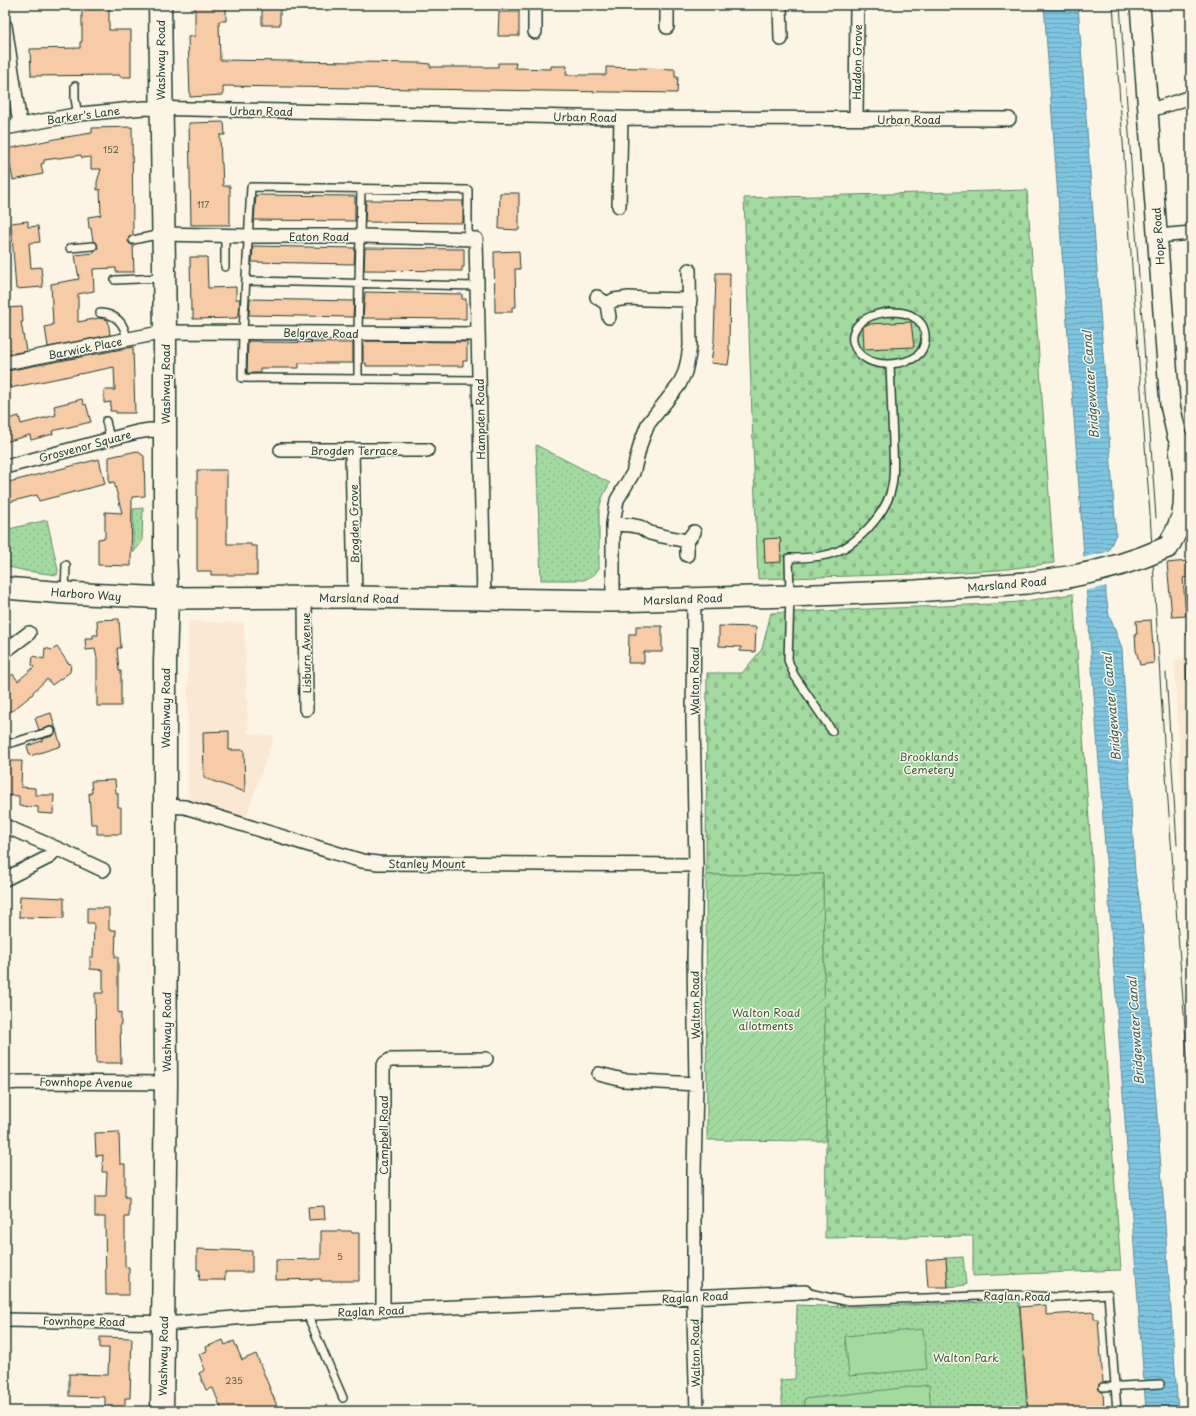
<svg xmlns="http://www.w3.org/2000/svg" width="1196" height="1416" font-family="'Playpen Sans',sans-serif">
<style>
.built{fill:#fae8d2}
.grass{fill:url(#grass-dots);stroke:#618c6a}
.cemetery{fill:url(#cemetery-stones);stroke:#618c6a}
.garden{fill:url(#garden-furrows);stroke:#618c6a}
.pitch{fill:#a3da9f;stroke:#618c6a}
.water{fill:url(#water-rules);stroke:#598f9c}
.pier{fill:#fcf5e5}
.building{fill:#f6cba5;stroke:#1f3d34}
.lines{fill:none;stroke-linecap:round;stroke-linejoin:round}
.lane-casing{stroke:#1f3d34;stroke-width:10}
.street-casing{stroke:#1f3d34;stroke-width:16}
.secondary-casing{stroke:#1f3d34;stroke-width:22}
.primary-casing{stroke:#1f3d34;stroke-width:24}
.highway-casing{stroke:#1f3d34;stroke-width:25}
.lane{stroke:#fcf5e5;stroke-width:7}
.street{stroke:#fcf5e5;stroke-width:13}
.secondary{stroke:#fcf5e5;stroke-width:19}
.primary{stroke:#fcf5e5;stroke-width:21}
.highway{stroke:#fcf5e5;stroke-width:22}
.tram{stroke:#1f3d34;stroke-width:1}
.primary-bridge-casing{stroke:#1f3d34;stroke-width:24;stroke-linecap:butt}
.primary-bridge{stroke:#fcf5e5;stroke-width:21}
.labels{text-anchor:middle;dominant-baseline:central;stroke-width:3;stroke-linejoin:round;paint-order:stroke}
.number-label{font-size:9px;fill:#556050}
.street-label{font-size:11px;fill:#1f3d34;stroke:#fcf5e5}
.park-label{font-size:11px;fill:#395c49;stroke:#fcf5e5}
.water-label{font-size:12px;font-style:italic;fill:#375f5f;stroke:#fcf5e5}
</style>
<defs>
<pattern id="grass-dots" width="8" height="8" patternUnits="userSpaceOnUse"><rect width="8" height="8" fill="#a3da9f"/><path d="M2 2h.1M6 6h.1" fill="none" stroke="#8cbc8a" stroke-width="1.8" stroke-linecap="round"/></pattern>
<pattern id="cemetery-stones" width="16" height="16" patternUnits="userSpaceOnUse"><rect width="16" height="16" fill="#a3da9f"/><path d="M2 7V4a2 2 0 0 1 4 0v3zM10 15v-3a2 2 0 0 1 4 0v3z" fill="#8cbc8a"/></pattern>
<pattern id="garden-furrows" width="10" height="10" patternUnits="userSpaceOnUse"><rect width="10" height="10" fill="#a3da9f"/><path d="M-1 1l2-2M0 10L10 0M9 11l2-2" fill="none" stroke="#8cbc8a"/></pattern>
<pattern id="water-rules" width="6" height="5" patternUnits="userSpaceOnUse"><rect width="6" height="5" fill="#80c6e1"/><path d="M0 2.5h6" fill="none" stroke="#68a2b7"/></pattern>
</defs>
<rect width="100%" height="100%" fill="#fcf5e5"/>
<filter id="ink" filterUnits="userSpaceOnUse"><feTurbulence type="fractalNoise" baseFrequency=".025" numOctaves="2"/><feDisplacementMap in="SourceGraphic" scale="8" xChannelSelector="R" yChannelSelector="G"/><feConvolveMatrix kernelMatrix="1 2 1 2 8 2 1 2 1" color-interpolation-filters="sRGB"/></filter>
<g filter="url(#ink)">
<!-- built -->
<path class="built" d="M188 621 244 623 248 733 274 736 245 820 188 809Z
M1191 658V903H1188L1174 660Z"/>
<!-- grass -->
<path class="grass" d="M536 445 610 483 602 498 599 510V568L594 575 584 580H541Z
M143 508 142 542 133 553V509Z
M47 520 58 570 57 575 26 571 5 566V530Z
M963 1257 966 1285 948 1287 946 1258Z
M1019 1301 1027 1411H783L780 1380 795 1379 797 1305 847 1307Z"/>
<!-- cemetery -->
<path class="cemetery" d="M1027 190 1054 563 999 570 945 573 758 579 744 198Z
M1073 594 1121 1270 973 1276V1236L825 1238 826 1141 823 874 706 875 707 673H742L762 649 771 613 992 604 1018 602Z"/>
<!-- garden -->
<path class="garden" d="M823 874 826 1141 707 1140 706 875Z"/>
<!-- pitch -->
<path class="pitch" d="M923 1329 927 1369 849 1376 845 1336Z
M929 1385 931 1411H805L804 1399Z"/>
<!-- water -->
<path class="water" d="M1044 5H1078L1116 534 1106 556V595L1109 615 1122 648 1135 873C1145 924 1145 977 1150 1029 1161 1156 1169 1284 1178 1411H1146Z"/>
<!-- pier -->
<path class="pier" d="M1111 551 1108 557V586L1084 591 1082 558Z"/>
<!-- building -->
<path class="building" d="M82 5H109V30H131V77H120V75L31 76 30 49 80 48V42H82Z
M195 5H226V21H219L220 60 421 63 430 64V67H498V63H516L515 68 551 69V66H567L566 75H606V67L675 69V77H678L677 93 223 86V95L190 97 188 37 195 36Z
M262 5H280V25H262Z
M499 12H519V36H498Z
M224 122 225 135H220L221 163H222L223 186H230V225H191L189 123Z
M132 127 133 235 129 237 128 241 130 244 133 245 134 272H116V268L93 269 94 291 78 294V322L99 318 108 320 110 335 48 347 45 327 53 325 51 284 79 279 75 255 94 253V251L98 248 97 243 93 241 91 228H89L88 217 101 215 100 189 97 190V182L101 169H91V157L82 158 81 155 44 160V163L41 164 43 174 13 180 7 149 60 138 92 133V128Z
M500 193H519V230L499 229Z
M256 195 355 196V221L254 220Z
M366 200 463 201V223L365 222Z
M28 221V227L38 226 40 242 29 243 31 268 41 267 43 287 16 289 11 223Z
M253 246 355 248 354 264 252 262Z
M365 248 464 249V267H462V271L364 270Z
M519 251 520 269H515L516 307H512V312H495L494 252Z
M190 257H207L208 288 236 287V299H240L239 315H237V318L193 319V310H191Z
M716 273H730L729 351H730L728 365 711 363 714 341Z
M365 292 462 294V299H466V319L363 318Z
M250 299 354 301 353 317 249 315Z
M22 307 23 322H21L26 351 5 355V308Z
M911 322 914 347 864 349 863 327 868 324Z
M248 341H261V342L353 343V363H299V368H260V373H247Z
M363 341 467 342V361H463V366H366V363H363Z
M133 347 135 413H116V411H110L111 402 104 403V390H115L114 367 10 388 7 371Z
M82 399 84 405 86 404 91 422 52 431 53 434 31 440 30 435 5 442V420L19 416 21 424 56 415 54 406Z
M137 451 144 456 145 496 132 497 131 566 98 565V539L105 538V512L122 513 114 482 109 483V457Z
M99 459 105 484 39 501 37 495 5 503V483Z
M197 470H227V544H251V546H257V575H211V571H197Z
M780 538 781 562 765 563 764 539Z
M1187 561 1188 577 1183 578 1186 616 1172 617 1167 563Z
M119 619 121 648H117L119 671H121V706H97V658L95 649 86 650 85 638H93V635H98L97 620Z
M1151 620 1154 663 1140 665 1136 650 1135 634H1137L1136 621Z
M636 626H662V652H644V663H628L629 634H636Z
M719 626 756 627 755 652 740 651 741 647 719 646Z
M57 647 68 663 71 664 70 672 52 685 47 679 33 692V694L12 711H5V681L13 674 18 681 34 667 32 665 33 656 44 659 45 648 52 650Z
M51 713 61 746 30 756 27 746 42 741V739L53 736 56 732V729L52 726 39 730 35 718Z
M229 731V750H244L245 792 204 778 203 732Z
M9 761H22L21 787 35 788V795H54L53 814 38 813V807L19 806V796L5 795V775H7Z
M115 780 116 793H118V807H121V834H97V824H91L89 793H92L91 781Z
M20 896 64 898V918L19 917Z
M87 908H109V930H116L115 957H118V1013L121 1012V1024H120L121 1063H96L95 993H103V970L90 969V957H93L94 923H87Z
M119 1132 120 1164H125V1197H129V1217H125V1267H129V1295H106L105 1217H95V1197H106L107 1172H102L103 1155 96 1156 95 1133Z
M324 1206 325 1219 309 1220 308 1207Z
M321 1231H351L352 1233H359V1281H321V1279L276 1280V1260L321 1259Z
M197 1249 252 1251V1272H225V1280H199L200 1270H197Z
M946 1258 948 1287H928L926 1260Z
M1046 1305V1315L1094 1312V1319H1098L1103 1382 1099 1384 1098 1388 1100 1391 1103 1392 1104 1411H1028L1020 1307Z
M100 1337 132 1338 130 1398H125V1411H105V1397L69 1396V1374L108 1375 109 1348H100Z
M223 1340 225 1345 234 1341 242 1360 256 1354 279 1411H222L213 1388 206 1390 199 1373 205 1370 199 1354 207 1351 206 1347Z"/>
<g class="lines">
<!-- lane casing -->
<g class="lane-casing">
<path id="lane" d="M75 86V99L78 115
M468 238V190L251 187 243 332 242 378 479 380
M133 240 161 234
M70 248 93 246
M225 267V236
M115 280 162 278
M246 281 477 286
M889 312C897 312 908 312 915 318 927 325 928 342 920 353 915 359 905 362 898 363 849 372 831 318 889 312Z
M100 313C117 314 125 324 127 340
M358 379V334L361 189
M106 421 110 439
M65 591 66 565
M1191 629V633
M1191 666V681
M832 731 794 675 788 660 790 596 789 558C802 558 814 558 826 555 854 549 887 514 892 486 895 471 893 457 893 443 892 417 891 390 890 364
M5 745 51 731
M805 1292 845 1301 979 1296 1017 1295 1057 1297 1108 1294 1117 1411
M307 1314 343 1398
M1103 1387 1160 1384"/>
</g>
<!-- street casing -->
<g class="street-casing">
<path id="street" d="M667 5V27
M780 5 781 39
M5 26 20 124
M535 32V5
M1148 111 1191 97
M856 118 857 5
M5 128 80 114 144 108 621 118 1009 119
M619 206 621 118
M163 234 249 236H361L476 239 484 599
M1158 236 1191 233
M597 297 607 304 614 300 629 298 646 299 690 300
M607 304 609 317
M5 363 165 332 477 334
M281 450H427
M352 450 355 597
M5 467 137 432 150 430 165 431
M613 524 630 525 640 527 650 533 662 536 687 541
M687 555V541L694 532
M305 597 306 709
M694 599 693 720 696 865 694 959 696 1084 694 1172V1320L697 1411
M613 601V524L617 500 633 473 641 442 648 424 679 385 685 372 688 359 690 346 689 270
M5 651 29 633
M166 806 185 807 362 861 378 863 696 865
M5 826 56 848 103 870
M5 879 49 857 56 848
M599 1074 623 1080 696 1084
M5 1083 22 1082 166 1083
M383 1310V1068L385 1063 390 1060 486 1059
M5 1320 178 1323 268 1315 805 1292"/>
</g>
<!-- secondary casing -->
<g class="secondary-casing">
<path id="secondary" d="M1140 5 1170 405 1177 436 1191 464
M1179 449C1182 473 1187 498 1180 522"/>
</g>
<!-- primary casing -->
<g class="primary-casing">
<path id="primary" d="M1168 547 1177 530 1180 522
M5 588 65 593 167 598 355 597 613 601 790 596 916 591 1027 583 1068 577"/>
</g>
<!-- highway casing -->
<g class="highway-casing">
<path id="highway" d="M160 5 165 332V550L167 598 165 662V880L166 1083 162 1411"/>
</g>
<!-- lane -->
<use href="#lane" class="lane"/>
<!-- street -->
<use href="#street" class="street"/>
<!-- secondary -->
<use href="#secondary" class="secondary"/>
<!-- primary -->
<use href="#primary" class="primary"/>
<!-- highway -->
<use href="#highway" class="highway"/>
<!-- tram -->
<path class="tram" d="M1113 5 1150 514 1166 775 1191 1106
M1120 5 1156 518
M1166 673 1177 845"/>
<!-- primary-bridge casing -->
<g class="primary-bridge-casing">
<path id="primary-bridge" d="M1068 577C1103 571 1136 561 1168 547"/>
</g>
<!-- primary-bridge -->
<use href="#primary-bridge" class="primary-bridge"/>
</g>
</g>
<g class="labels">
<!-- number labels -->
<g class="number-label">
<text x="111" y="149">152</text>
<text x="203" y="204">117</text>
<text x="340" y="1256">5</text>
<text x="234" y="1380">235</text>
</g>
<!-- street labels -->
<g class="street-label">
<text transform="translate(160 60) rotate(-90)">Washway Road</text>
<text transform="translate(857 62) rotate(-89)">Haddon Grove</text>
<text transform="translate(261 111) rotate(1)">Urban Road</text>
<text transform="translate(83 115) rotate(-8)">Barker's Lane</text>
<text transform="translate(585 117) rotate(1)">Urban Road</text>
<text x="909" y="119">Urban Road</text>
<text x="319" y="236">Eaton Road</text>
<text transform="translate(1158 236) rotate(-94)">Hope Road</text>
<text transform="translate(321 333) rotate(1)">Belgrave Road</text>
<text transform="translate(85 348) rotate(-11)">Barwick Place</text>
<text transform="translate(165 384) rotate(-90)">Washway Road</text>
<text transform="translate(480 419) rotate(-91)">Hampden Road</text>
<text transform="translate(85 446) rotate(-15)">Grosvenor Square</text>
<text x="354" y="450">Brogden Terrace</text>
<text transform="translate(354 524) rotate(-91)">Brogden Grove</text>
<text transform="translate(1007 584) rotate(-5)">Marsland Road</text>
<text transform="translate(86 594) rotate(4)">Harboro Way</text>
<text transform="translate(359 598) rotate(1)">Marsland Road</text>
<text transform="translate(683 599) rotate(-2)">Marsland Road</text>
<text transform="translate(306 653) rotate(-91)">Lisburn Avenue</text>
<text transform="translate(694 681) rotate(-90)">Walton Road</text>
<text transform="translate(165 708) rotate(-90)">Washway Road</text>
<text x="427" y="863">Stanley Mount</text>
<text transform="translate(695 1005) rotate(-91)">Walton Road</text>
<text transform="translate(166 1032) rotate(-90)">Washway Road</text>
<text transform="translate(86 1082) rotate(1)">Fownhope Avenue</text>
<text transform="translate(383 1135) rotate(-90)">Campbell Road</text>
<text transform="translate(1017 1296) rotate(1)">Raglan Road</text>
<text transform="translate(695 1297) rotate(-3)">Raglan Road</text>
<text transform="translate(371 1311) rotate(-2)">Raglan Road</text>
<text transform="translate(84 1321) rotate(1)">Fownhope Road</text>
<text transform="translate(695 1353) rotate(-91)">Walton Road</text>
<text transform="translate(163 1356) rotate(-89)">Washway Road</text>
</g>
<!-- park labels -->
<g class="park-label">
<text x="929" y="756">Brooklands<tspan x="929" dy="13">Cemetery</tspan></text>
<text x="766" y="1012">Walton Road<tspan x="766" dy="13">allotments</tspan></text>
<text x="966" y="1357">Walton Park</text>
</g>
<!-- water labels -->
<g class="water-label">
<text transform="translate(1090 385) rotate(-94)">Bridgewater Canal</text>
<text transform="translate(1111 707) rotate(-95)">Bridgewater Canal</text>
<text transform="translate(1135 1031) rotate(-94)">Bridgewater Canal</text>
</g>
</g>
<!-- margin -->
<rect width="1196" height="1416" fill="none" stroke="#fcf5e5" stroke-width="20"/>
<rect x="10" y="10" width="1176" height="1396" fill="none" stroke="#1f3d34" stroke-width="1.5" filter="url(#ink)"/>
</svg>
